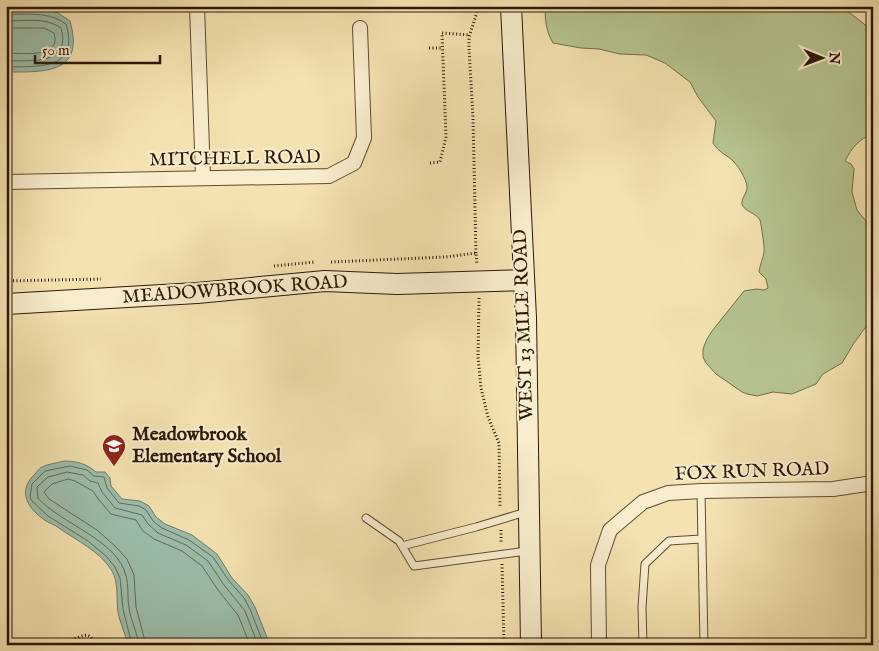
<svg xmlns="http://www.w3.org/2000/svg" width="879" height="651" font-family="'IM FELL English',serif">
<style>
.green{fill:#b6c590;stroke:#726e4c}
.water{fill:#9cbeab;stroke:#707c69}
.lines{fill:none;stroke-linecap:round;stroke-linejoin:round}
.shore{stroke:#646b59;stroke-width:1}
.lane-casing{stroke:#5f4b32;stroke-width:9}
.street-casing{stroke:#5f4b32;stroke-width:16}
.secondary-casing{stroke:#2d1807;stroke-width:22}
.path{stroke:#2d1807;stroke-width:3;stroke-dasharray:1 2.5;stroke-linecap:butt}
.lane{stroke:#f8edcc;stroke-width:7}
.street{stroke:#f8edcc;stroke-width:14}
.secondary{stroke:#f8edcc;stroke-width:20}
.labels{text-anchor:middle;dominant-baseline:central;stroke-width:4;stroke-linejoin:round;paint-order:stroke}
.street-label{font-size:19px;fill:#2d1807;stroke:#f8edcc}
.poi-label{font-size:19px;font-weight:bold;fill:#2d1807;stroke:#f8edcc;text-anchor:start}
</style>
<rect width="100%" height="100%" fill="#f4e3b1"/>
<filter id="stains"><feTurbulence type="fractalNoise" baseFrequency=".004" numOctaves="4"/><feColorMatrix values="0 0 0 0 .2 0 0 0 0 .09 0 0 0 0 .02 0 0 0 .5 -.17"/></filter>
<radialGradient id="worn" r=".72"><stop offset=".6" stop-color="#630" stop-opacity="0"/><stop offset="1" stop-color="#630" stop-opacity=".3"/></radialGradient>
<!-- green -->
<path class="green" d="M545 6H841L873 31V133C859 140 852 147 845 161L851 164 854 169 852 192 857 210 866 221 870 235 869 249 873 262V322L865 328 854 343 842 363 823 374 816 384 792 394 773 392 757 396 747 394 742 392 716 374 706 363 703 357V349L707 339 712 331 744 291 756 289 764 290 768 288 766 279 759 272C760 264 763 259 764 252 765 248 761 224 760 220 756 213 746 212 742 205 741 197 748 193 747 186 746 178 737 164 731 159 724 154 717 150 713 143L716 121 698 97 690 82 665 63 646 55 620 54 599 49 581 48 553 43C546 31 545 20 545 6Z"/>
<!-- water -->
<path class="water" d="M47 9 58 13 70 21C85 74 46 72 6 72V10Z
M64 461C77 461 87 464 96 472H105L110 478 111 486 122 499 140 501 149 506 156 517 165 524 192 535 217 554 232 578 248 595 255 607 270 645H128C125 633 120 623 118 612 116 599 119 583 112 571 100 551 77 541 59 528 55 525 50 523 46 521 28 509 17 492 34 475 37 472 39 468 42 467 48 464 57 463 64 461Z"/>
<g class="lines">
<!-- shore -->
<path class="shore" d="M6 14C28 15 48 11 66 24 80 71 38 66 6 67
M6 21C25 21 45 17 61 28 72 66 31 60 6 61
M6 28H44L54 33C62 59 23 53 6 53
M132 645 123 609 120 578 115 567 106 556 88 541 48 516 32 501 30 497 32 484 45 471 70 466 87 470 94 476 104 477 107 488 119 503 139 506 146 510 153 521 162 528 189 540 213 557 229 581 244 598 250 609 264 645
M138 645C138 632 130 620 129 607 127 597 129 586 126 576 118 540 61 524 38 498L37 487 48 477 67 472 83 475 90 481 98 483 102 492 115 508 142 515 148 524 158 533 186 545 208 561 224 585 245 611 258 645
M146 645 136 607 134 575 127 559 115 546 97 530 49 499 44 492 52 484 68 479 75 481 93 491 99 500 111 514 136 520 143 531 154 539 182 551 202 566 218 590 238 615 250 645"/>
<!-- lane casing -->
<g class="lane-casing">
<path id="lane" d="M701 491 704 645
M366 518 399 541 414 566 527 551
M402 546 476 527 526 512
M643 645 642 607 645 564 669 541 701 539"/>
</g>
<!-- street casing -->
<g class="street-casing">
<path id="street" d="M197 6 203 178
M6 182 329 176 354 163 364 138 360 28
M599 645 598 565 610 530 643 502 668 493 701 491 833 489 873 483"/>
</g>
<!-- secondary casing -->
<g class="secondary-casing">
<path id="secondary" d="M511 6 526 318 531 645
M6 304 197 293 325 281 397 284 523 280"/>
</g>
<!-- path -->
<path class="path" d="M429 48H442
M430 163 440 162 446 137 442 33 470 35
M476 253 473 118 469 48V37L479 6
M331 262 445 257 476 253 477 264
M274 266 315 262
M6 281 101 279
M479 298 478 357 481 388 488 417 499 443 500 508
M501 530V543
M502 564 504 645
M55 645C61 644 67 643 72 640 81 637 91 629 94 645"/>
<!-- lane -->
<use href="#lane" class="lane"/>
<!-- street -->
<use href="#street" class="street"/>
<!-- secondary -->
<use href="#secondary" class="secondary"/>
</g>
<!-- icons -->
<defs>
<g id="school-pin" transform="scale(1.25)"><path d="M0 17L-7.5 6A9.5 9.5 0 1 1 7.5 6Z" fill="#8f2418" stroke="#f8edcc"/><path d="M0-5L7-2L0 1L-7-2ZM-4 1L0 2.5L4 1V4Q0 6-4 4Z" fill="#fff"/></g>
</defs>
<g fill-rule="evenodd">
<use href="#school-pin" x="114" y="446"/>
</g>
<g class="labels">
<!-- street labels -->
<g class="street-label">
<text transform="translate(235 159) rotate(-1)">MITCHELL ROAD</text>
<text transform="translate(235 290) rotate(-4)">MEADOWBROOK ROAD</text>
<text transform="translate(524 325) rotate(-92)">WEST 13 MILE ROAD</text>
<text transform="translate(752 472) rotate(-2)">FOX RUN ROAD</text>
</g>
<!-- poi labels -->
<g class="poi-label">
<text x="132" y="435">Meadowbrook<tspan x="132" dy="22">Elementary School</tspan></text>
</g>
</g>
<!-- margin -->
<rect width="879" height="651" fill="none" stroke="#f4e3b1" stroke-width="25"/>
<rect x="8" y="8" width="864" height="636" fill="none" stroke="#2d1807" stroke-width="2.5"/>
<rect x="12" y="12" width="854" height="626" fill="none" stroke="#2d1807"/>
<!-- north arrow -->
<g transform="translate(822 58) rotate(91)" stroke="#f8edcc" stroke-width="4" paint-order="stroke">
<path d="M0-4L9 19L0 12L-9 19Z" fill="#2d1807"/>
<text y="-8" font-size="14" font-weight="bold" text-anchor="middle" fill="#2d1807">N</text>
</g>
<!-- scale -->
<path d="M35 55v8h125v-8" fill="none" stroke="#2d1807" stroke-width="2.5"/>
<text x="42" y="55" font-size="15" fill="#2d1807" stroke="#f8edcc" stroke-width="4" paint-order="stroke">50 m</text>
<rect width="100%" height="100%" filter="url(#stains)"/>
<rect width="100%" height="100%" fill="url(#worn)"/>
</svg>
